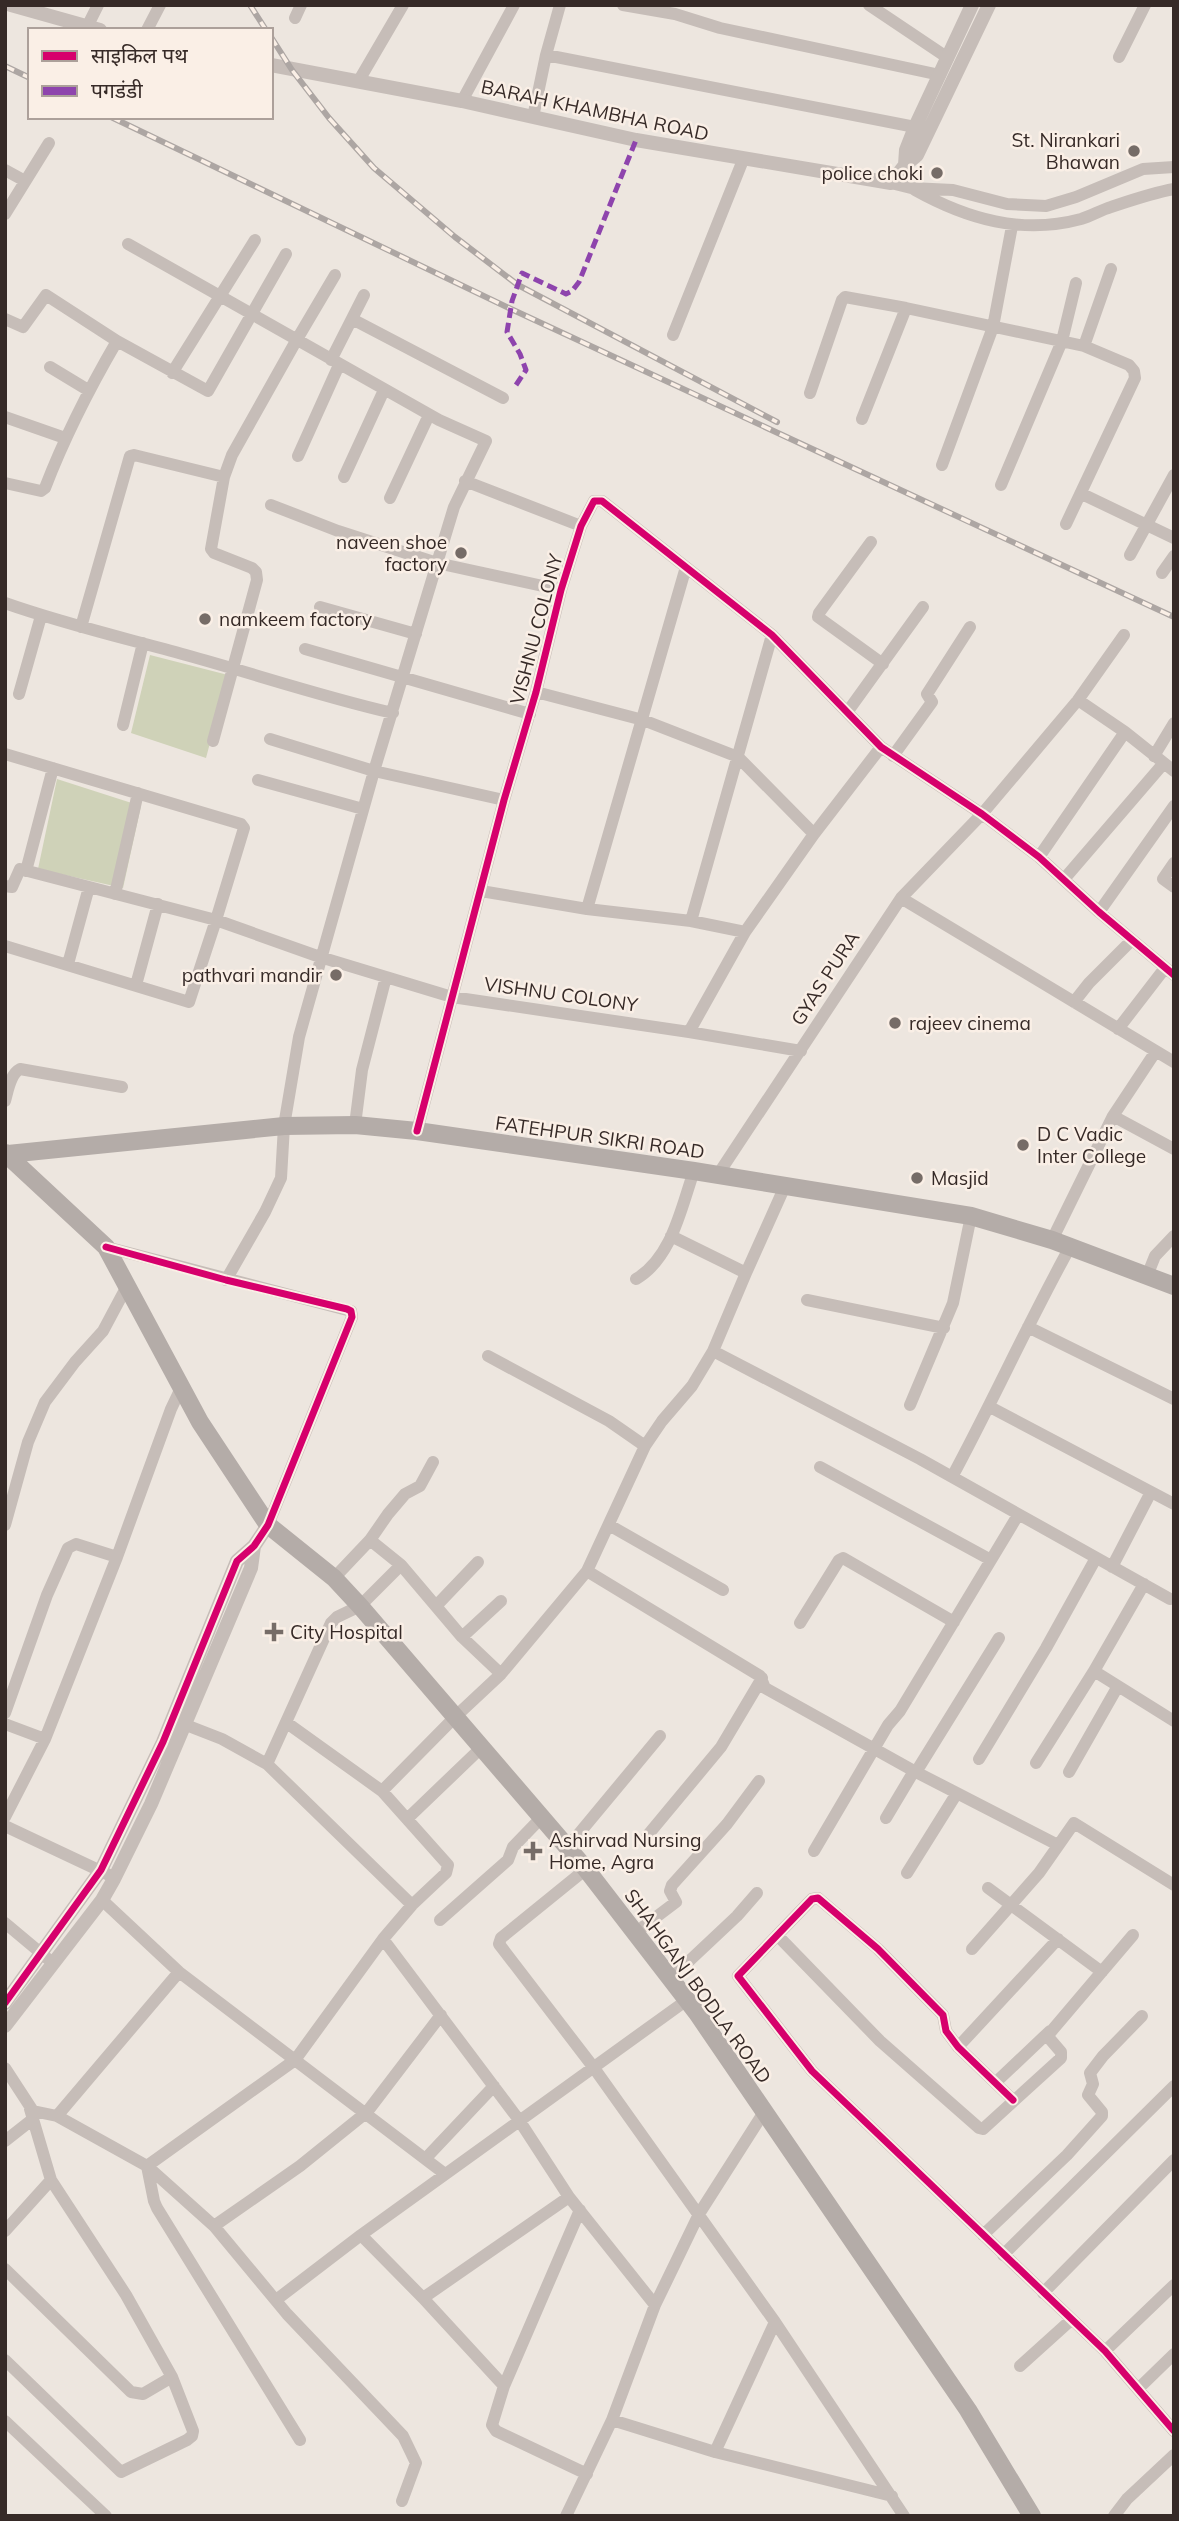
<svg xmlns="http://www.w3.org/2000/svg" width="1179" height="2521" font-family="Mulish,'Noto Sans Devanagari',sans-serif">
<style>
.green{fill:#cfd2b8}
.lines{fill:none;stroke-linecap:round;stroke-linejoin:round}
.minor{stroke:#c6bdb8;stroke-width:12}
.tertiary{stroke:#c6bdb8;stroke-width:14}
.primary{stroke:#b4aca8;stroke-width:18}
.rail-casing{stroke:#ada6a3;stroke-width:6}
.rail{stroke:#faefe6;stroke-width:3.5;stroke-dasharray:10;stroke-linecap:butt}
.quiet{stroke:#8e44ad;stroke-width:5;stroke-dasharray:10 5;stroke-linecap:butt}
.cycleway-casing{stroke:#faefe6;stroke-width:11}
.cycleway{stroke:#d6006c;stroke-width:7}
.poi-dot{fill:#766c67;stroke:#faefe6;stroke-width:2.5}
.labels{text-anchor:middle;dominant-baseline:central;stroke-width:5;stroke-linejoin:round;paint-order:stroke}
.street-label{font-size:19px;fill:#362a27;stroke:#faefe6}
.poi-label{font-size:19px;fill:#362a27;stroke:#faefe6;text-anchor:start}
</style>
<rect width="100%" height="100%" fill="#ede6df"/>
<!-- green -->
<path class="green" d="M150 655 228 675 206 758 131 733Z
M57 779 141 806 123 888 38 869Z"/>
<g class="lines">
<!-- minor -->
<path class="minor" d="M623 5 675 14 720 28 940 75
M869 5 948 58
M295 18 301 5
M87 27 98 5
M147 30 160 5
M546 55 915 127
M1119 57 1145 5
M358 82 403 5
M462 101 514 5
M533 117 546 55 560 5
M5 170 25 181
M891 183 911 188 953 190 1007 204 1046 206 1076 197 1143 169 1174 167
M915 190C967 219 1022 235 1081 219 1091 216 1101 210 1111 207 1132 200 1152 193 1174 189
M5 214 49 143
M128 244 439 420 486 441 454 507 374 771 299 1037 284 1126 281 1178 265 1212 226 1280
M5 319 23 327 46 295 117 341 208 391 286 254
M352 319 503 398
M673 335 743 160
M1084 346 1111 269
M331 360 364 295
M50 367 88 390
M172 373 255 240
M810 393 842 300 845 297 906 308 1084 346 1129 365 1134 371 1135 378 1066 524
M5 417 65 438
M862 419 906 308
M298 456 339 365
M942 465 993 327 1012 226
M344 477 384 390
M465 481 581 526
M5 483 41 491 45 488C65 436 89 389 117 341
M1001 485 1062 341 1076 283
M1082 494 1174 538
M390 498 429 415
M271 505 338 531 437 563 561 590
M871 542 819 613 818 617 883 664
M1130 555 1174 475
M1162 573 1174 556
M5 603C64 624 125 638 186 655 255 674 323 697 393 713
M320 607 416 634
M81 627 130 456 134 455 224 477
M305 649 530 714
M536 692 643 720 738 757 814 834
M19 694 41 616
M1078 700 1125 732 1174 771
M848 711 923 607
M123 725 143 643
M270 739 374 771 504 800
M213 741 257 580 256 572 252 568 214 553 211 549 224 477 232 455 296 341 335 275
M5 754 241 824 244 828 216 920 189 1002 5 946
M893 756 932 702 927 694 970 627
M1154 756 1174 723
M258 780 363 809
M1039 857 1125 732
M1174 863 1163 879 1174 887
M26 871 53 768
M1065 878 1163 764
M5 886 12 887 20 869 216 920 320 957 452 997 689 1032 801 1051
M481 891 587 909 686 567
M115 894 138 793
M901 898 1174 1062
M587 909 691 921 745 932
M1099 912 1174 806
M691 921 772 635
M68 964 89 887
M136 985 158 904
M1074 1002 1089 983 1132 940
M1118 1029 1165 968
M689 1032 745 932 814 834 881 747
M5 1101C8 1091 10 1074 20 1069L122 1087
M1113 1116 1156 1051
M355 1125 362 1070 386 977
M417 1131 504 800 536 692 561 590 581 526 594 501H602L772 635 881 747 982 814 1039 857 1099 912 1174 975
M717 1176 901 898 982 814 1078 700 1124 635
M671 1236 746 1273
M1052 1240 1113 1116 1174 1149
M106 1247 351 1311 352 1317 268 1525
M1147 1276 1155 1256 1174 1236
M636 1279C672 1258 681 1208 694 1171
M807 1300 944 1328
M1028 1327 1174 1399
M713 1351 920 1459 1170 1599
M488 1356 609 1421 645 1446
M910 1405 953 1303 971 1216
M990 1407 1174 1504
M952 1477C993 1401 1028 1323 1070 1247
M5 1525 28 1442 45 1402 75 1362 103 1331 127 1286
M609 1525 723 1590
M370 1540 388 1514 405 1494 420 1486 433 1462
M991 1560 1018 1515
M1112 1567 1151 1492
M587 1571 760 1676 765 1688 914 1771 1058 1845
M334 1578 370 1540 401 1565 462 1637 501 1674
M436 1606 478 1562
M800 1623 839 1560 843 1558 954 1622
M462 1637 501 1601
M1094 1671 1174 1721
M5 1713 47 1595 68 1548 76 1544 117 1557
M287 1723 382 1791 448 1865 446 1873 412 1905 383 1939 295 2060 147 2166 154 2201 157 2208 300 2440
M5 1724 45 1739
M186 1725 222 1739 267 1764 412 1905
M979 1759 1046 1648 1096 1558
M1036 1763 1094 1671 1144 1584
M267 1764 331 1623 337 1617 360 1606 401 1565
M916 1772 999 1638
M1069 1772 1118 1686
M382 1791 455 1717 501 1674 587 1571 645 1446 662 1421 692 1386 713 1351 746 1273 785 1186
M5 1817 45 1739 117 1557 171 1409 181 1388
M886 1818 914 1771
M407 1819 481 1748
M5 1826 109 1875
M647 1836 721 1747 762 1678
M567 1848 660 1736
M814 1851 888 1725 900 1711 991 1560 820 1467
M586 1869 501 1938 499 1944 594 2068 775 2322 904 2516
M907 1873 957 1793
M988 1888 1102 1972
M102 1900 179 1972 445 2174
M440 1920 508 1860 513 1847 541 1818
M5 1923 48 1959
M635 1933 676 1902 670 1891 672 1885 727 1824 759 1781
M777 1935 880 2041 979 2128 983 2129 1061 2058V2052L1049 2038V2034L1133 1935
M383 1939 519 2120 569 2197 655 2305 612 2420 715 2452 892 2496
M972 1949 1039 1873 1074 1823 1174 1885
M670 1979 737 1916 757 1893
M958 2047 1058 1939
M5 2068 33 2111 57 2116 147 2166 214 2226 287 2314 403 2436 416 2463 402 2501
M995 2083 1050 2031
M1013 2100 958 2047 946 2031 943 2015 878 1949 818 1898 812 1899 738 1976 812 2071 1105 2351 1174 2431
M57 2116 179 1972
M5 2141 33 2119
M426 2158 494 2086
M580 2210 504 2386 492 2425 496 2431 587 2474
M214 2226 300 2166 367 2112 441 2015
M5 2231 51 2180
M361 2235 423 2298 504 2386
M983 2235 1067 2155 1102 2116V2112L1088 2095 1093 2084 1090 2073 1103 2056 1142 2016
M1003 2255 1174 2086
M5 2269 131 2392 143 2394 172 2377
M1043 2293 1174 2160
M423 2298 569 2197
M276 2300 361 2235 687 2000
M655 2305 699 2214 764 2112
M1105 2351 1174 2285
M5 2360 121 2472 187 2440 192 2436 193 2431 172 2377 126 2295 51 2180 30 2109
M1020 2366 1071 2320
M1139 2388 1174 2354
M5 2421 106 2516
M715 2452 775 2322
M566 2516 612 2420
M1114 2516 1127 2499 1174 2455"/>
<!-- tertiary -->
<path class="tertiary" d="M11 5 100 30
M271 65 462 101 636 140 891 183 905 165 917 155 989 5
M905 165 906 150 915 127 972 5
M5 2003 101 1870 163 1742 237 1561 254 1546 268 1525
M5 2026 102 1900 114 1879 151 1804 251 1568 254 1546"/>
<!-- primary -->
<path class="primary" d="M5 1153 106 1247 200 1422 268 1525 334 1578 360 1606 586 1869 697 2013 968 2410 1032 2516
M8 1154 284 1126 355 1125 417 1131 694 1171 971 1216 1052 1240 1174 1286"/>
<!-- rail casing -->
<g class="rail-casing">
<path id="rail" d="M250 5 266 30
M271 37 292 70 329 118 374 168 455 237 518 285 777 422
M5 66 30 78
M111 117 511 309 1174 617"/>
</g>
<!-- rail -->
<use href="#rail" class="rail"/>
<!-- quiet -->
<path class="quiet" d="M516 385 526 370 520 354 507 332 512 301 522 273 566 294 572 291 579 282 636 140"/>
<!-- cycleway casing -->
<g class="cycleway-casing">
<path id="cycleway" d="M417 1131 504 800 536 692 561 590 581 526 594 501H602L772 635 881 747 982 814 1039 857 1099 912 1174 975
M5 2003 101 1870 163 1742 237 1561 254 1546 268 1525 352 1317 351 1311 347 1309 226 1280 106 1247
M1013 2100 958 2047 946 2031 943 2015 878 1949 818 1898 812 1899 738 1976 812 2071 1105 2351 1174 2431"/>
</g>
<!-- cycleway -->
<use href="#cycleway" class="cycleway"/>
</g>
<!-- markers -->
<g class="poi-dot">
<circle cx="1134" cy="151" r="7"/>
<circle cx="937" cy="173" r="7"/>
<circle cx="461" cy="553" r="7"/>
<circle cx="205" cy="619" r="7"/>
<circle cx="336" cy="975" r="7"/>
<circle cx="895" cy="1023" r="7"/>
<circle cx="1023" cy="1145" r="7"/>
<circle cx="917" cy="1178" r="7"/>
<path d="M270.5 1621.5h7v7h7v7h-7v7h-7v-7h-7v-7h7z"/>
<path d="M529.5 1840.5h7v7h7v7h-7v7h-7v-7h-7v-7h7z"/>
</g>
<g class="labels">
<!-- street labels -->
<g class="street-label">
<text transform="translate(595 110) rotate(12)">BARAH KHAMBHA ROAD</text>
<text transform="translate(536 629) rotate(-75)">VISHNU COLONY</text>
<text transform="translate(825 978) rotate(-57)">GYAS PURA</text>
<text transform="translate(561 994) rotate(8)">VISHNU COLONY</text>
<text transform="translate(600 1137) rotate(8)">FATEHPUR SIKRI ROAD</text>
<text transform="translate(698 1986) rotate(54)">SHAHGANJ BODLA ROAD</text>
</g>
<!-- poi labels -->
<g class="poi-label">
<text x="1120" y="140" text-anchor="end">St. Nirankari<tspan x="1120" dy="22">Bhawan</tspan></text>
<text x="923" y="173" text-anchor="end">police choki</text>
<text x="447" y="542" text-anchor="end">naveen shoe<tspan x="447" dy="22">factory</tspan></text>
<text x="219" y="619">namkeem factory</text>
<text x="322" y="975" text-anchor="end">pathvari mandir</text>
<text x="909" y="1023">rajeev cinema</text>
<text x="1037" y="1134">D C Vadic<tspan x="1037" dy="22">Inter College</tspan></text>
<text x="931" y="1178">Masjid</text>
<text x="290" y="1632">City Hospital</text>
<text x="549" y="1840">Ashirvad Nursing<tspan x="549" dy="22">Home, Agra</tspan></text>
</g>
</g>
<!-- border -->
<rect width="1179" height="2521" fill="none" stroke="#362a27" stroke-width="14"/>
<!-- legend -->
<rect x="28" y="28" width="245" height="91" fill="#faefe6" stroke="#aca09a" stroke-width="2"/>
<rect x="42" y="51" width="35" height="10" fill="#d6006c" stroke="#aca09a" stroke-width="2"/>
<text x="91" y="63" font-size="21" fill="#362a27">साइकिल पथ</text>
<rect x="42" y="86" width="35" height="10" fill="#8e44ad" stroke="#aca09a" stroke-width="2"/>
<text x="91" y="98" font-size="21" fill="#362a27">पगडंडी</text>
</svg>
